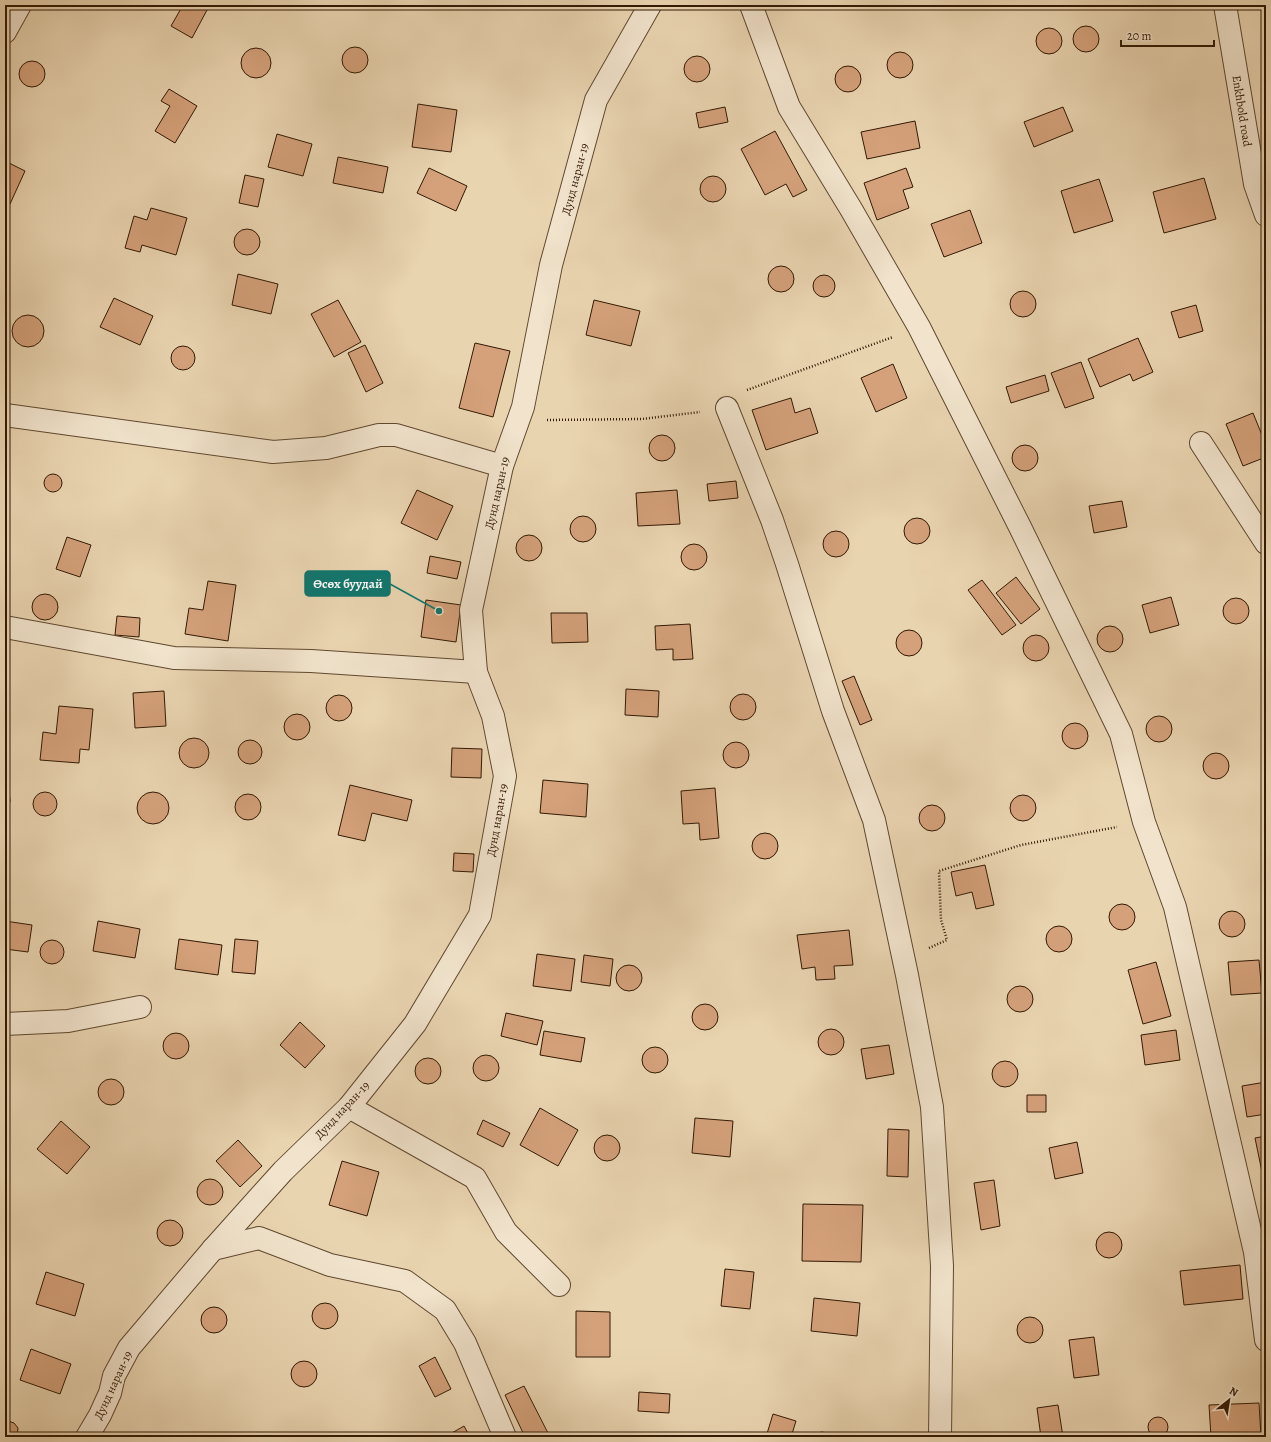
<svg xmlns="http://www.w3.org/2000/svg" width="1271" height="1442" font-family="Alegreya,serif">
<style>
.building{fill:#d4a17a;stroke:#321904}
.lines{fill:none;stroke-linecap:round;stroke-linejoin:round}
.minor-casing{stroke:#60482f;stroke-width:24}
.tertiary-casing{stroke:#60482f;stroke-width:24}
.path{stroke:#321904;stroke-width:2.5;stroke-dasharray:1 2;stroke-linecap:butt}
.minor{stroke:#f1e3cc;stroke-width:22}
.tertiary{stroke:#f1e3cc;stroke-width:22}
.labels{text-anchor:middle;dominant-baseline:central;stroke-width:4;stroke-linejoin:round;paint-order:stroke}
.street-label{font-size:12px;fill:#321904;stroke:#f1e3cc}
.leader{fill:none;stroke:#0f766e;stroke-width:1.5}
.callout-dot{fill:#0f766e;stroke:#f1e3cc;stroke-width:1.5}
.callout{fill:#0f766e;stroke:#0f766e;stroke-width:1.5}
.callout-label{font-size:13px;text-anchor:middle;font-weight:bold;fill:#fff}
</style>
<rect width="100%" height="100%" fill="#e9d4b0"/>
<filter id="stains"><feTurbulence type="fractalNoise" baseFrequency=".005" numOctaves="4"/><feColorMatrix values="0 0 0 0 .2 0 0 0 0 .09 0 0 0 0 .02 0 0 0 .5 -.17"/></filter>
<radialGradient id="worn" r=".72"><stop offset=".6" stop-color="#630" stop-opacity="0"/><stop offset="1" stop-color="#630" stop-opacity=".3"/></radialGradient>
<!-- building -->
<path class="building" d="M183 5H197L207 10 192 38 171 26Z
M1073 39a13 13 0 1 1 26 0a13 13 0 1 1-26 0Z
M1036 41a13 13 0 1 1 26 0a13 13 0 1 1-26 0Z
M342 60a13 13 0 1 1 26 0a13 13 0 1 1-26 0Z
M241 63a15 15 0 1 1 30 0a15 15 0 1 1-30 0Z
M887 65a13 13 0 1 1 26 0a13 13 0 1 1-26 0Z
M684 69a13 13 0 1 1 26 0a13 13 0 1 1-26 0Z
M19 74a13 13 0 1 1 26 0a13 13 0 1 1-26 0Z
M835 79a13 13 0 1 1 26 0a13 13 0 1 1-26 0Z
M169 89 197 106 175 143 155 131 170 106 161 101Z
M418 104 457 110 451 152 412 147Z
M725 107 728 122 699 128 696 113Z
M1063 107 1073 131 1034 147 1024 122Z
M915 121 920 148 867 159 861 132Z
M775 131 807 190 793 197 786 184 765 195 741 149Z
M277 134 312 144 303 176 268 167Z
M338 157 388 167 383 193 333 183Z
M5 161 25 171 10 204 5 202Z
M429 168 467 186 456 211 417 193Z
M906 168 913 187 903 190 909 208 877 220 864 183Z
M245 175 264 179 258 207 239 203Z
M700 189a13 13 0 1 1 26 0a13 13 0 1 1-26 0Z
M1204 178 1216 219 1164 233 1153 192Z
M1099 179 1113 221 1074 233 1061 191Z
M151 208 187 218 176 255 142 245 140 252 125 248 134 216 147 220Z
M970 210 982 243 944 257 931 224Z
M234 242a13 13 0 1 1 26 0a13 13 0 1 1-26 0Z
M768 279a13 13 0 1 1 26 0a13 13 0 1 1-26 0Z
M238 274 278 284 271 314 232 305Z
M813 286a11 11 0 1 1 22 0a11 11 0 1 1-22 0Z
M1010 304a13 13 0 1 1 26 0a13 13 0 1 1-26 0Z
M114 298 153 316 140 345 100 327Z
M338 300 361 342 334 357 311 314Z
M594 300 640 311 631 346 586 335Z
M1196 305 1203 331 1179 338 1171 312Z
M12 331a16 16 0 1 1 32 0a16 16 0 1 1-32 0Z
M1138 338 1153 372 1133 381 1130 374 1100 387 1088 359Z
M475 343 510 351 493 417 459 408Z
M365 345 383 383 366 392 348 353Z
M171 358a12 12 0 1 1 24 0a12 12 0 1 1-24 0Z
M1081 362 1094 398 1065 408 1051 373Z
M893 364 907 398 876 412 861 378Z
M1045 375 1049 391 1011 403 1006 387Z
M791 398 795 413 810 408 818 433 766 450 752 410Z
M1253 413 1266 445V457L1243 466 1226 424Z
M649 448a13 13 0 1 1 26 0a13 13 0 1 1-26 0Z
M1012 458a13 13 0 1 1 26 0a13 13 0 1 1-26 0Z
M44 483a9 9 0 1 1 18 0a9 9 0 1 1-18 0Z
M736 481 738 498 709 501 707 484Z
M417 490 453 506 437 540 401 523Z
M677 490 680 524 638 526 636 493Z
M1122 501 1127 527 1094 533 1089 506Z
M570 529a13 13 0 1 1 26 0a13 13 0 1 1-26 0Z
M904 531a13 13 0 1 1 26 0a13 13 0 1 1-26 0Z
M823 544a13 13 0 1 1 26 0a13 13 0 1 1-26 0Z
M516 548a13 13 0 1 1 26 0a13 13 0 1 1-26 0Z
M67 537 91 545 80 577 56 569Z
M681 557a13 13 0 1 1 26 0a13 13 0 1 1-26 0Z
M430 556 461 562 457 579 427 573Z
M1016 577 1040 609 1021 624 996 593Z
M982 580 1016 625 1002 635 968 590Z
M208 581 236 585 228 641 185 634 189 608 203 610Z
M32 607a13 13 0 1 1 26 0a13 13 0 1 1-26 0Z
M1171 597 1179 625 1150 633 1142 605Z
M1223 611a13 13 0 1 1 26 0a13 13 0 1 1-26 0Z
M426 600 461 605 456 642 421 637Z
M551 613H587L588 642 552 643Z
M117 616 140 618 139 637 115 635Z
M690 624 693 659 673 660V649L656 650 655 626Z
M1097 639a13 13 0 1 1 26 0a13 13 0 1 1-26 0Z
M896 643a13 13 0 1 1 26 0a13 13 0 1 1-26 0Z
M1023 648a13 13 0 1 1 26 0a13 13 0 1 1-26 0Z
M854 676 872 720 860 725 842 681Z
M626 689 659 691 658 717 625 715Z
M164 691 166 726 135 728 133 693Z
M730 707a13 13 0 1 1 26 0a13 13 0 1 1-26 0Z
M326 708a13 13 0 1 1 26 0a13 13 0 1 1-26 0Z
M59 706 93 709 89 750 80 749 79 763 40 760 43 732 56 734Z
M284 727a13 13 0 1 1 26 0a13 13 0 1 1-26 0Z
M1146 729a13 13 0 1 1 26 0a13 13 0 1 1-26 0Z
M1062 736a13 13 0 1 1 26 0a13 13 0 1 1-26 0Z
M179 753a15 15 0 1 1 30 0a15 15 0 1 1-30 0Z
M238 752a12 12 0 1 1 24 0a12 12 0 1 1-24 0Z
M723 755a13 13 0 1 1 26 0a13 13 0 1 1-26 0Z
M452 748 482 749 481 778 451 777Z
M1203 766a13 13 0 1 1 26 0a13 13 0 1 1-26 0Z
M543 780 588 784 586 817 540 813Z
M350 785 412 800 407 821 372 813 365 841 338 835Z
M5 787 9 791 10 801 9 805 5 810Z
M715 788 719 838 700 840 699 823 683 824 681 791Z
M33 804a12 12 0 1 1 24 0a12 12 0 1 1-24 0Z
M137 808a16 16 0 1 1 32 0a16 16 0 1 1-32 0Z
M235 807a13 13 0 1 1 26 0a13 13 0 1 1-26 0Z
M1010 808a13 13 0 1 1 26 0a13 13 0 1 1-26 0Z
M919 818a13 13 0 1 1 26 0a13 13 0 1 1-26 0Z
M752 846a13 13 0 1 1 26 0a13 13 0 1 1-26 0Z
M454 853 474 854 473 872 453 871Z
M985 865 994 905 976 909 972 892 956 896 951 872Z
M1109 917a13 13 0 1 1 26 0a13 13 0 1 1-26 0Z
M1219 924a13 13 0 1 1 26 0a13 13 0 1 1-26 0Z
M5 921 32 925 28 952 5 949Z
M98 921 140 929 135 958 93 951Z
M1046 939a13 13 0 1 1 26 0a13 13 0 1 1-26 0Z
M849 930 853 965 834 966 835 979 816 980 815 967 802 969 797 935Z
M179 939 222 945 218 975 175 969Z
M235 939 258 941 255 974 232 972Z
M40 952a12 12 0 1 1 24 0a12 12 0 1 1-24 0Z
M537 954 575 959 571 991 533 986Z
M584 955 613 959 610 986 581 982Z
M1259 960 1262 993 1231 995 1228 962Z
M1156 962 1171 1016 1143 1024 1128 970Z
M616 978a13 13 0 1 1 26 0a13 13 0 1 1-26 0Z
M1007 999a13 13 0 1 1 26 0a13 13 0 1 1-26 0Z
M692 1017a13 13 0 1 1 26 0a13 13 0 1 1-26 0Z
M506 1013 543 1021 537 1045 501 1036Z
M300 1022 325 1046 305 1068 280 1045Z
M818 1042a13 13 0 1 1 26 0a13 13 0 1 1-26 0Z
M1176 1030 1180 1060 1145 1065 1141 1035Z
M544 1031 585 1038 581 1062 540 1055Z
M163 1046a13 13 0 1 1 26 0a13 13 0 1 1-26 0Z
M889 1045 894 1074 866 1079 861 1049Z
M642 1060a13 13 0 1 1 26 0a13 13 0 1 1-26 0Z
M473 1068a13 13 0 1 1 26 0a13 13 0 1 1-26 0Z
M415 1071a13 13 0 1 1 26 0a13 13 0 1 1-26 0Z
M992 1074a13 13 0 1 1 26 0a13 13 0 1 1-26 0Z
M98 1092a13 13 0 1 1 26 0a13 13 0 1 1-26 0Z
M1266 1082V1114L1247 1117 1242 1086Z
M1027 1095H1046V1112H1027Z
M540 1108 578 1130 558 1166 520 1145Z
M695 1118 733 1121 730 1157 692 1153Z
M483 1120 510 1133 503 1147 477 1134Z
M61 1121 90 1147 67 1174 37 1149Z
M888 1129 909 1130 908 1177 887 1176Z
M594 1148a13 13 0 1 1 26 0a13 13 0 1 1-26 0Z
M1266 1136V1172H1262L1255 1138Z
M238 1140 262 1166 240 1187 216 1161Z
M1077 1142 1083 1173 1055 1179 1049 1148Z
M342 1161 379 1172 367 1216 329 1205Z
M197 1192a13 13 0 1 1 26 0a13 13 0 1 1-26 0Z
M994 1180 1000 1226 981 1230 974 1183Z
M803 1204 863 1205 861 1262 802 1261Z
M157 1233a13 13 0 1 1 26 0a13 13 0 1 1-26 0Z
M1096 1245a13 13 0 1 1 26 0a13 13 0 1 1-26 0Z
M1240 1265 1243 1299 1184 1305 1180 1271Z
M725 1269 754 1272 750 1309 721 1306Z
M46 1272 84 1284 75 1316 36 1304Z
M814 1298 860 1303 857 1336 811 1331Z
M312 1316a13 13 0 1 1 26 0a13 13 0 1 1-26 0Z
M201 1320a13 13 0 1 1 26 0a13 13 0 1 1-26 0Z
M576 1311 610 1312V1357H576Z
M1017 1330a13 13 0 1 1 26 0a13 13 0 1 1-26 0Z
M1094 1337 1099 1375 1074 1378 1069 1340Z
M31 1349 71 1364 60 1394 20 1380Z
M435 1357 451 1389 435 1397 419 1366Z
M291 1374a13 13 0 1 1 26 0a13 13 0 1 1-26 0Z
M524 1386 550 1437H525L505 1395Z
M639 1392 670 1394 669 1413 638 1411Z
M1259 1403 1261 1437H1211L1209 1405Z
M1058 1405 1063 1437H1041L1037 1408Z
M773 1414 796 1421 791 1437H766Z
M1148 1427a10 10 0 1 1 20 0a10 10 0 1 1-20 0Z
M8 1421 14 1423 18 1428 17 1437H5V1422Z
M464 1426 470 1437H445Z
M821 1432 829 1433 834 1437H814Z"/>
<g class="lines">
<!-- minor casing -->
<g class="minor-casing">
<path id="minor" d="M751 5 789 107 851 209 919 327 1020 527 1121 734 1144 822 1175 907 1255 1252 1266 1340
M1225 5 1255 184 1266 215
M727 408 772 520 787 564 833 711 874 820 907 975 932 1107 942 1266 940 1437
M5 415 273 452 326 448 379 435H396L502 466
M1201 443 1266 543
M5 627 174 658 311 661 476 672
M5 1024 68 1021 140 1007
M349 1107 475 1178 506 1232 559 1285
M213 1249 259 1238 330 1265 405 1281 445 1310 465 1343 505 1437"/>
</g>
<!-- tertiary casing -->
<g class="tertiary-casing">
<path id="tertiary" d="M5 32 20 5
M87 1437 100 1415 110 1393 114 1376 129 1348 213 1249 283 1171 349 1107 415 1024 480 915 505 776 493 716 476 672 471 610 502 466 523 407 551 265 596 100 650 5"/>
</g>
<!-- path -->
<path class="path" d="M747 390 893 337
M547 420 642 419 700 412
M929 948 947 940 941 920 939 871 1021 845 1117 827"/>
<!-- minor -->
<use href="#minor" class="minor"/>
<!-- tertiary -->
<use href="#tertiary" class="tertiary"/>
</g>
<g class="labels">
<!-- street labels -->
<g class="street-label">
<text transform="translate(1242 111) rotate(81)">Enkhbold road</text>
<text transform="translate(575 179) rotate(-75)">Дунд наран-19</text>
<text transform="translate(497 493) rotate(-77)">Дунд наран-19</text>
<text transform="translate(497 820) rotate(-80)">Дунд наран-19</text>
<text transform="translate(342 1110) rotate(-47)">Дунд наран-19</text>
<text transform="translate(113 1385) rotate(-65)">Дунд наран-19</text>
</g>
</g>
<!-- callouts -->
<path class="leader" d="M439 611L390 584"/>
<circle class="callout-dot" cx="439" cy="611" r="4"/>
<rect class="callout" x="305" y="571" width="85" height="25" rx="4"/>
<g class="callout-label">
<text x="348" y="588">Өсөх буудай</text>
</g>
<!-- margin -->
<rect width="1271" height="1442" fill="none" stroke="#e9d4b0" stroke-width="20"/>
<rect x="6" y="6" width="1259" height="1430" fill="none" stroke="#321904" stroke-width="2"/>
<rect x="10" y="10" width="1251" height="1422" fill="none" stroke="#321904"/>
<!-- north arrow -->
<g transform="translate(1229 1400) rotate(30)" stroke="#f1e3cc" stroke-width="3" paint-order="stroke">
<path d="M0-3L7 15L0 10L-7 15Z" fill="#321904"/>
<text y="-6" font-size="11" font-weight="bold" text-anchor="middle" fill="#321904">N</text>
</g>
<!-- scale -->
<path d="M1121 40v6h93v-6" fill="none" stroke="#321904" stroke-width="2"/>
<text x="1127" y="40" font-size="12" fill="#321904" stroke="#f1e3cc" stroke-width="3" paint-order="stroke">20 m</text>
<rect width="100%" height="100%" filter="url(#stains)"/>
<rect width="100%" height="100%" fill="url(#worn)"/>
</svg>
